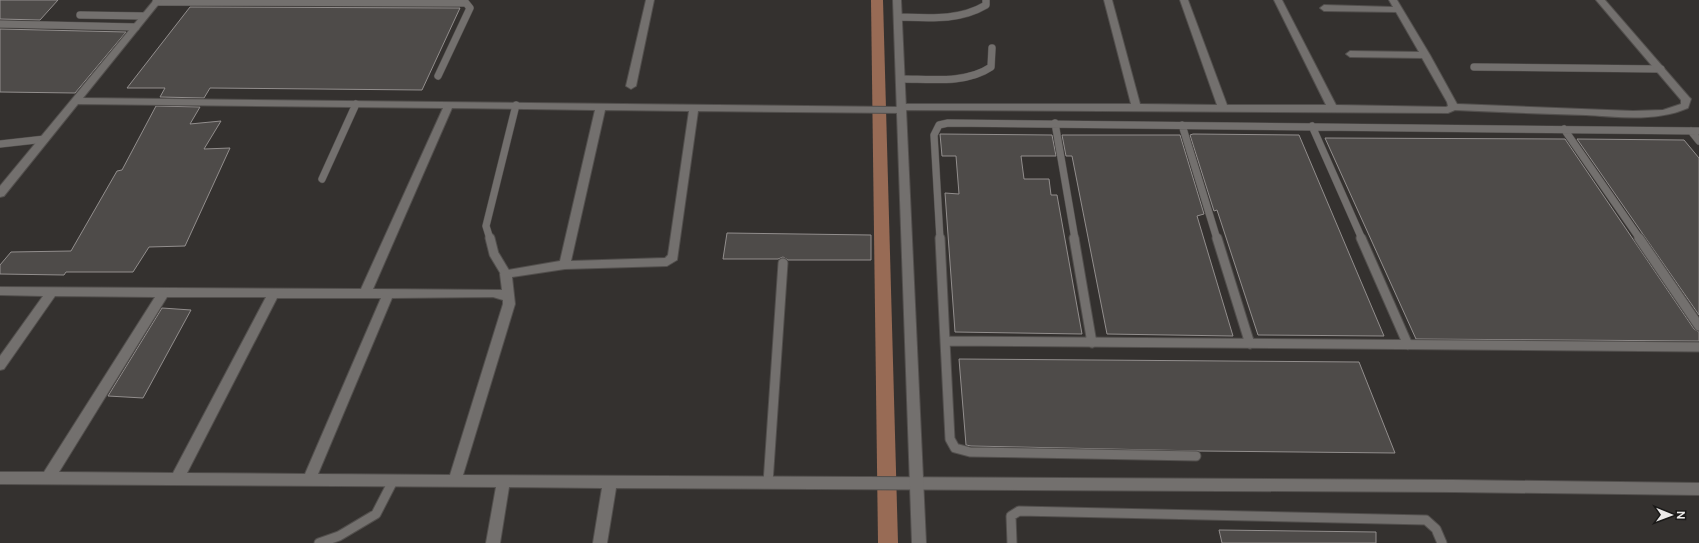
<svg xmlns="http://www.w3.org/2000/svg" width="1699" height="543" font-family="'Public Sans',sans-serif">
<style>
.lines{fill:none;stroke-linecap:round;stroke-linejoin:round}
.canal{fill:#986b55;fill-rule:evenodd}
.building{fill:#4e4b49;stroke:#928e8d}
.service-far1-casing{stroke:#524f4d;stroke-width:8}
.service-casing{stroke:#524f4d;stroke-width:11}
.minor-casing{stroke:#524f4d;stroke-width:2}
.tertiary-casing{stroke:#524f4d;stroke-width:2}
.service-far1{stroke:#73706e;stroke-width:7}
.service{stroke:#73706e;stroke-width:9}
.minor{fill:#73706e;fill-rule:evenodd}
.tertiary{fill:#73706e;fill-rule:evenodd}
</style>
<rect width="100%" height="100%" fill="#34312f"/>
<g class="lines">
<!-- canal -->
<path class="canal" d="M871 0H883L898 543H878Z"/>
</g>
<!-- building -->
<path class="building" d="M0 0H58L40 20 0 19Z
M190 7 460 8 422 90 210 88 204 98 160 97 165 88H127Z
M0 29 126 32 75 93 0 92Z
M156 106 200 107 190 124 221 121 204 149 230 148 185 246 149 247 133 272H66L64 275 0 274V265L11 252 71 251 117 171 122 170Z
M940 134 1052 135 1056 156H1021L1024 179H1049L1051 195H1057L1082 334 955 332 945 193 959 194 956 156H942Z
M1193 134 1299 135 1384 336 1258 335 1217 210 1214 211 1190 135Z
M1062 135H1180L1204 214 1197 216 1233 336 1107 334 1072 156H1066Z
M1325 138 1565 139 1694 329 1699 332V341L1416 339Z
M1577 139 1684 140 1699 158V315Z
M727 233 871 235V260H788L783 257 778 259H723Z
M162 308 191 310 143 398 108 396Z
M959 359 1359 362 1395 453 1200 451 971 446 966 445Z
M1219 530 1376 532V543H1222Z"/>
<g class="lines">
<!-- service-far1 casing -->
<g class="service-far1-casing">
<path id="service-far1" d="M156 2 466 3 470 8 438 76
M80 15 144 16
M898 17C929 18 959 21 986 5V0
M0 24 136 27
M1474 67 1661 69
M901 79C930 79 966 84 991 67L992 48
M1055 123 1075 239
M1182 125 1217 239
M1312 126 1362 239
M1564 129 1640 239
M1691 131 1699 141
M0 144 45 139
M322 179 356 104
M490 239 486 226 516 105
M940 239 934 135 939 125 948 123 1699 131"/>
</g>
<!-- service casing -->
<g class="service-casing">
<path id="service" d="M490 238 494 254 506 274
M940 238 945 341 1699 347
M1074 238 1092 343
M1217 238 1250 344
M1361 238 1408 345
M1639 238 1699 326
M945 341 950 439 955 448 970 452 1196 456
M768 483 783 263
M319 543 339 536 376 514 393 481
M1012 543 1011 516 1019 511 1426 520 1436 529 1442 543"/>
</g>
<!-- minor casing -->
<g class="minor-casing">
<path id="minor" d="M154 0H162L83 98 896 107 901 104H1131L1104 0H1112L1140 104 1217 105 1180 0H1188L1227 105H1326L1274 0H1282L1336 105 1446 107 1448 106 1447 102 1422 58 1350 57 1346 54 1350 51 1419 52 1396 12 1324 11 1320 8 1324 5 1393 7 1389 0H1397L1430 55 1457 104 1633 111 1663 110 1681 104V100L1596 0H1605L1689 97 1691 99 1688 108C1656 122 1620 117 1586 115 1542 114 1498 112 1455 110L1448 113 907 110 902 113 698 111 677 260 667 266 565 269 512 277 515 304 463 475 1454 480 1699 483V495L1454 492 616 488 607 543H593L602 488 509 487 500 543H486L496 487 0 484V472H44L155 297 55 296 4 369 0 370V356L43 296 0 295V287L361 289 443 108 78 104 4 196 0 197V186ZM452 108 595 110 560 261 502 271 500 274 502 290 373 289ZM605 110 689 111 668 255 665 258 571 261ZM167 297H266L173 473 59 472ZM493 297 503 300V304L450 475 318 474 392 298ZM277 298H381L305 474 187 473Z
M646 0H654L636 86 631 89 626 86Z"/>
</g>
<!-- tertiary casing -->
<g class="tertiary-casing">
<path id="tertiary" d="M893 0H901L926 543H912Z"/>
</g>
<!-- service-far1 -->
<use href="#service-far1" class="service-far1"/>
<!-- service -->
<use href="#service" class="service"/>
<!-- minor -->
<use href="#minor" class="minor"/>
<!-- tertiary -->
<use href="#tertiary" class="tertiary"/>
</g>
<!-- north arrow -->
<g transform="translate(1671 515) rotate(91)" stroke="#1a1918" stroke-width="3" paint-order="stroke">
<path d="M0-3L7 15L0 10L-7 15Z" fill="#ebe9e8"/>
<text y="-6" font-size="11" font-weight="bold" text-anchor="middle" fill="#ebe9e8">N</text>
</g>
</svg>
